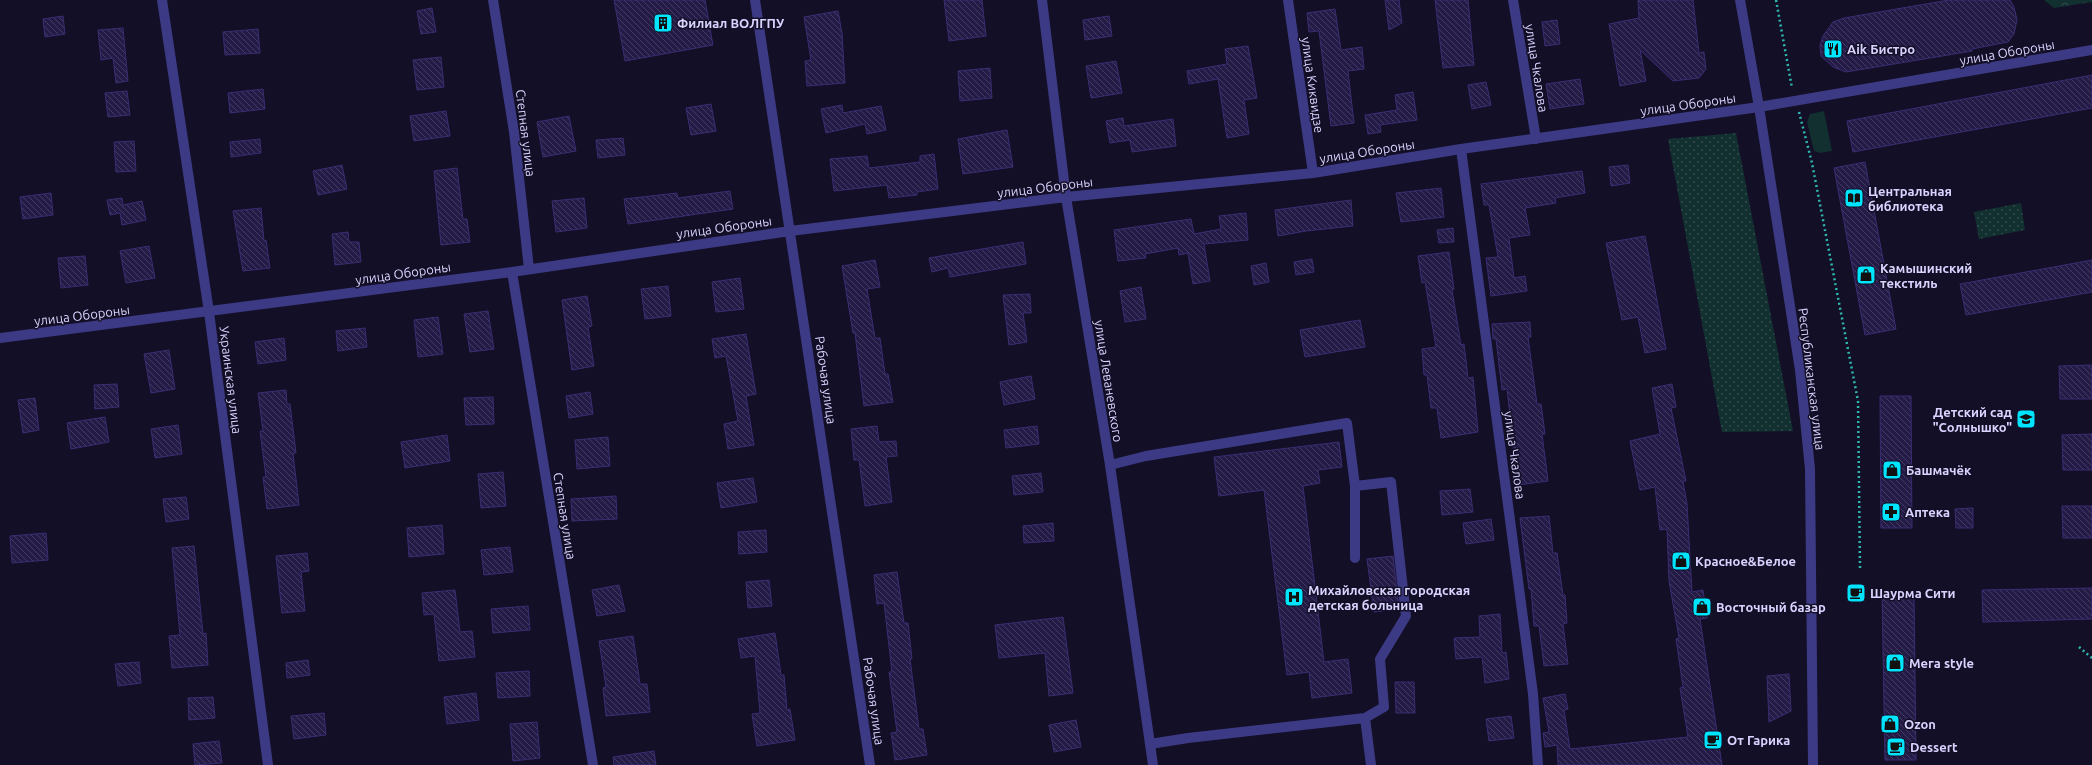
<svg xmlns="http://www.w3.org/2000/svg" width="2092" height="765" font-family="Ubuntu,sans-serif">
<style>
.grass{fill:#12302f}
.forest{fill:url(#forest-crowns)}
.park{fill:url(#park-dots)}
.building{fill:url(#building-back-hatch);stroke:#3b2d73}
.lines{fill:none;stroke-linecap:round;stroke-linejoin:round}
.path{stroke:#2fb8b0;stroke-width:2.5;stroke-dasharray:2 3;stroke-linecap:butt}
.service{stroke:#3d3a85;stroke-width:10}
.minor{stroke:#3d3a85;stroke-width:10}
.tertiary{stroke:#3d3a85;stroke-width:10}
.labels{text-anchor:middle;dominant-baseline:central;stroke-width:3;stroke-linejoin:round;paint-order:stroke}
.poi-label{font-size:13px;font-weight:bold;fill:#d9d4ff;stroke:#130f26;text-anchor:start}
.street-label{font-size:13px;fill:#d9d4ff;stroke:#130f26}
</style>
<defs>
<pattern id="forest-crowns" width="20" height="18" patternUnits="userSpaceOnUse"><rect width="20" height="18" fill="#12302f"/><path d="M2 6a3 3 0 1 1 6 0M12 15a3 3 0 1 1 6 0" fill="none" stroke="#344d4e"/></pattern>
<pattern id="park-dots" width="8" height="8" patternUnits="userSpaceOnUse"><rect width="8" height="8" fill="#12302f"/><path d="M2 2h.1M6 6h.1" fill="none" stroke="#344d4e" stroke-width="1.8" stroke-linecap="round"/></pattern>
<pattern id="building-back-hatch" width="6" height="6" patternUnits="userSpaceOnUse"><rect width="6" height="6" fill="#241b47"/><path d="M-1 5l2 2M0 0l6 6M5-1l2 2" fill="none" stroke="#433b63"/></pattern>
</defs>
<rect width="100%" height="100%" fill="#130f26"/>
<!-- grass -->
<path class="grass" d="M1824 111 1832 151 1820 153 1814 151 1807 122 1810 114Z"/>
<!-- forest -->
<path class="forest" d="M2044 0H2092V2L2054 8Z"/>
<!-- park -->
<path class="park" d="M1736 133 1793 431 1722 432 1668 139Z
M2021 203 2025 230 1979 239 1974 212Z"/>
<!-- building -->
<path class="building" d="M614 0H705L713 45 625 61Z
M944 0H982L986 36 949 41Z
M1385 0H1399L1402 23 1389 30Z
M1435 0H1468L1474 65 1443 68Z
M1638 0H1693L1699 53 1704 52 1706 69 1699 78 1673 81 1640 50 1646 81 1620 86 1609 24 1639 18Z
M1949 0H2010L2014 7 2017 20 2014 34 2008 42 1972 49V51L1846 72 1833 67 1821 56 1820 45 1823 36 1833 22 1844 18Z
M432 8 436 32 421 34 417 11Z
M1335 9 1341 50 1362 47 1364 69 1348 71 1354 123 1331 126 1319 31 1309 32 1307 13Z
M838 11 842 33 845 83 807 86 805 61 811 60 804 17Z
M63 16 65 34 45 37 43 19Z
M1109 16 1112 36 1085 40 1083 20Z
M1557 20 1560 44 1545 46 1542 22Z
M123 28 128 81 116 83 113 58 101 60 98 30Z
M258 29 260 53 225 55 223 32Z
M1248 46 1257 98 1244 100 1249 134 1227 138 1218 79 1189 84 1187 71 1227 64 1225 49Z
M441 57 444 87 417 90 413 60Z
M1116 61 1122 93 1091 98 1086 66Z
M990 68 992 98 960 101 958 71Z
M2092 75V108L1853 152 1847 121Z
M1580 79 1584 104 1550 109 1546 84Z
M1486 82 1491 105 1472 109 1468 85Z
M263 89 265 109 230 113 228 93Z
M127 91 130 115 108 117 105 93Z
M1413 92 1417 120 1380 125 1381 132 1368 134 1365 115 1397 110 1395 95Z
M711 104 716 131 691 135 686 108Z
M842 105 843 113 881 106 886 130 867 134 865 124 826 133 821 109Z
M446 111 450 136 414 141 410 116Z
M569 116 576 151 543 157 537 122Z
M1123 118 1124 126 1173 119 1176 146 1132 152 1130 140 1110 143 1106 121Z
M1007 130 1013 167 963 174 958 139Z
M623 138 625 155 598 158 596 140Z
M260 139 261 153 231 157 230 142Z
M134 141 136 171 116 172 114 142Z
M934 154 938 189 917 192V195L889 198 887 185 834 191 830 159 867 156 869 168 920 162V156Z
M1865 162 1896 329 1865 335 1834 168Z
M342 165 347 189 318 195 313 171Z
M1628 165 1630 183 1611 186 1609 167Z
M457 168 463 219H467L470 242 441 245 434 171Z
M1582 171 1585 193 1555 198 1556 203 1525 208 1530 235 1509 238 1514 278 1525 276 1527 291 1491 296 1486 258 1498 257 1489 205H1484L1481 184Z
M1441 188 1444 217 1401 222 1396 193Z
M730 191 733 209 628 224 624 199 677 193 678 198Z
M51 193 53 215 23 219 20 197Z
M122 198 123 205 142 201 146 220 122 225 120 213 110 215 107 200Z
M584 198 587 228 556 232 552 201Z
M1351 200 1353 226 1306 231 1278 236 1275 210Z
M261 208 264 241 266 240 270 268 243 271 233 211Z
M1246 213 1248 240 1204 244 1210 281 1193 284 1188 253 1179 255 1178 248 1145 254 1146 258 1118 261 1114 230 1191 219 1194 234 1221 229 1219 216Z
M1453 228 1454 242 1439 243 1437 230Z
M348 232 349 242H359L361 262 335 265 332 234Z
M1645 236 1666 349 1645 353 1638 317 1622 320 1606 243Z
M1023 242 1026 264 950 277 948 268 932 272 929 258Z
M149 246 155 278 126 283 120 251Z
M1449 252 1454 289 1452 290 1461 345 1464 344 1468 378 1473 377 1478 432 1441 438 1437 408H1431L1427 375H1424L1422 349 1436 347 1425 282 1422 283 1418 256Z
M85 256 88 285 61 288 58 258Z
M1312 259 1314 272 1296 275 1294 262Z
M875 260 880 287 867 289 875 338H880L885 374H888L893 402 864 406 855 333H853L842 266Z
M2092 260V292L1966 315 1960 284Z
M1266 263 1269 282 1254 285 1251 266Z
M740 278 744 309 716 312 712 282Z
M668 286 671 316 645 319 641 289Z
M1141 287 1146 319 1125 322 1120 291Z
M1030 294 1031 313H1023L1027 342 1009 345 1003 295Z
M587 296 592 326 588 327 594 366 572 370 562 300Z
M488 311 494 349 470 352 464 314Z
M438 317 443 354 418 357 414 320Z
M1360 320 1365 347 1305 357 1300 330Z
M1530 322 1531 337H1528L1537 404H1541L1545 434H1542L1548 481 1518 485 1507 389 1502 390 1496 339H1493L1492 324Z
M365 328 367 347 338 351 336 331Z
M746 334 756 394 746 396 754 445 728 449 724 424 738 421 726 356 715 358 712 339Z
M284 338 286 360 258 364 255 342Z
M169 350 175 389 151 393 144 354Z
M2092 365V399H2060L2059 366Z
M1031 376 1035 399 1004 405 1000 382Z
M117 384 119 407 95 409 94 385Z
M1672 384 1676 407 1671 408 1686 481H1683L1687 504 1692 592 1703 590 1707 618 1700 619 1722 765H1558L1557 745 1545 747 1543 733 1549 732 1543 698 1565 694 1568 709 1564 710 1570 749 1688 737 1680 688 1683 687 1676 639 1679 638 1669 581 1667 529 1660 530 1655 487 1640 490 1630 441 1660 434 1652 388Z
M286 390 287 404H290L296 453H293L299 505 267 509 263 477H266L260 431H263L258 393Z
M590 392 593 414 569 418 566 396Z
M1880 396H1911L1912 528H1881Z
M493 397 494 424 466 425 464 398Z
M35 398 39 430 23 433 18 400Z
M105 417 109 442 71 449 67 423Z
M178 425 182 454 155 458 151 429Z
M877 426 879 442 896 441 897 456 886 457 892 502 865 506 859 460H854L851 429Z
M1037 426 1039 444 1006 448 1004 430Z
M2092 434V470H2063L2062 435Z
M447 435 450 461 405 468 401 442Z
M608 437 610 466 577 469 575 440Z
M1339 442 1342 467 1318 470 1320 483 1303 486 1324 662 1348 659 1352 693 1312 698 1309 672 1287 675 1264 490 1219 496 1214 457Z
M503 472 506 506 481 508 478 474Z
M1041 473 1043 492 1014 495 1012 476Z
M753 478 757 502 721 508 717 483Z
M1470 489 1473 512 1442 515 1440 491Z
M616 496 617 519 572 521 571 499Z
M186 497 189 519 166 522 163 499Z
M2062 506H2092V538H2063Z
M1973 508V528H1956L1955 509Z
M1549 516 1553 553H1557L1563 595H1565L1567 623 1563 624 1568 664 1544 666 1539 626H1534L1531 589H1529L1520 518Z
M1491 519 1494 540 1466 544 1463 523Z
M1053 523 1054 541 1024 543 1023 526Z
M442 525 444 554 409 557 407 528Z
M766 530 767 552 739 554 738 532Z
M46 533 48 560 12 563 10 536Z
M194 546 203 634 206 633 208 665 172 668 169 636 180 635 172 548Z
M510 547 513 572 484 575 481 550Z
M307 553 309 571 301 572 305 611 282 613 276 556Z
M1393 556 1399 609 1374 612 1367 559Z
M897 572 904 623H908L912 659H910L919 729H923L927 755 895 760 891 733 897 732 889 672H892L884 603 877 604 874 575Z
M769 580 772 606 748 608 746 582Z
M619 585 625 611 597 616 592 590Z
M2092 588V619L1983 622 1982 590Z
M455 590 460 632 472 631 475 657 439 661 434 614 424 615 422 593Z
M1882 594H1914L1916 760H1885Z
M528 606 530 630 493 633 491 609Z
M1500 614 1502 653 1506 652 1509 679 1485 683 1482 657 1456 659 1454 638 1480 637 1479 616Z
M1063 617 1073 693 1049 696 1045 653 999 658 995 625Z
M775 633 781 675H784L787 710 790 709 795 740 757 746 752 714 760 713 755 656 741 658 738 639Z
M633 636 640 684H647L650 712 606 716 603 688 606 687 599 641Z
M308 660 310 675 287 678 286 663Z
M139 662 141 683 118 686 115 664Z
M529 671 530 696 498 698 496 673Z
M1789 674 1791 711 1769 722 1767 676Z
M1395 682H1414L1415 713H1396Z
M476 693 479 720 447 724 444 697Z
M213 697 215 718 189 720 188 698Z
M324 713 326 735 294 739 291 716Z
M1511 716 1514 738 1489 741 1486 719Z
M1076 720 1081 747 1054 752 1049 725Z
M537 722 540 758 513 761 510 724Z
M219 741 222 763 195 765 193 744Z
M654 751 656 765H614L613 757Z"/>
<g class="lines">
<!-- path -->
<path class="path" d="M1776 0 1792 88
M1799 112 1812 163 1858 401 1860 568
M2079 647 2092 658"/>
<!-- service -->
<path class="service" d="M1461 149 1533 694 1538 765
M1110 465 1146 456 1347 423 1355 486 1391 482 1406 616 1380 659 1384 707 1365 718
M1355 558V486
M1150 744 1188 738 1365 718 1371 765"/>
<!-- minor -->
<path class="minor" d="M493 0 514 132 529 269
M755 0 870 765
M1042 0 1066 197 1110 465 1153 765
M1288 0 1313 173
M1513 0 1536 139
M512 272 593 765
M0 338 512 272 790 231 1066 197 1313 173 1461 149 1759 107"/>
<!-- tertiary -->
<path class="tertiary" d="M162 0 209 312 268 765
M1740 0 1759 107 1800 370 1810 469 1813 765
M1759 107 2092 50"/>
</g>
<!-- icons -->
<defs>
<g id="building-square" transform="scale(1)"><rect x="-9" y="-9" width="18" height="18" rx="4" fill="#00e5ff" stroke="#130f26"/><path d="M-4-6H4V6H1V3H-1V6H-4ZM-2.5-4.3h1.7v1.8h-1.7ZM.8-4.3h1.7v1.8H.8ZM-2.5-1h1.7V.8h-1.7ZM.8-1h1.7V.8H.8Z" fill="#111"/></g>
<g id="restaurant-square" transform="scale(1)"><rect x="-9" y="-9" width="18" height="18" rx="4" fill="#00e5ff" stroke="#130f26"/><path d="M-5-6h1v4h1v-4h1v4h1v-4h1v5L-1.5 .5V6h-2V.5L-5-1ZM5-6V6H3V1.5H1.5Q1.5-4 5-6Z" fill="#111"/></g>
<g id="library-square" transform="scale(1)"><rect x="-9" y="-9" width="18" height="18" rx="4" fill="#00e5ff" stroke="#130f26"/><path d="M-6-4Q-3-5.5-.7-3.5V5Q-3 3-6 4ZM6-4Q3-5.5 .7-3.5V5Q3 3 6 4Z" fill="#111"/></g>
<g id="shop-square" transform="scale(1)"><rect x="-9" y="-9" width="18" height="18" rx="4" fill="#00e5ff" stroke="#130f26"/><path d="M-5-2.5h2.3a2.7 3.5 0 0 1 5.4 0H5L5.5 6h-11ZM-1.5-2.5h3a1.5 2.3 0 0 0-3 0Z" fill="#111"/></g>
<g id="school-square" transform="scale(1)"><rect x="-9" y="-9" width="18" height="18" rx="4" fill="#00e5ff" stroke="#130f26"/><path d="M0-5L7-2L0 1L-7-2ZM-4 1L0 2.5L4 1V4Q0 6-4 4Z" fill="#111"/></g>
<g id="pharmacy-square" transform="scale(1)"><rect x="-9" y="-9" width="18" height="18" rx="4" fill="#00e5ff" stroke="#130f26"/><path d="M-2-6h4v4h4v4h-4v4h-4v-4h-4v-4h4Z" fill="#111"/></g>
<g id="cafe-square" transform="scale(1)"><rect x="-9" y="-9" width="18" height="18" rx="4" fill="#00e5ff" stroke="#130f26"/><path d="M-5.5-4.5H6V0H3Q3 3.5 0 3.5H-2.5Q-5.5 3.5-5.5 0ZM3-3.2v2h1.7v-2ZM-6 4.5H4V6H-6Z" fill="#111"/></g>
<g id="hospital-square" transform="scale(1)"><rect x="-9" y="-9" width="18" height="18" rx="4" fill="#00e5ff" stroke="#130f26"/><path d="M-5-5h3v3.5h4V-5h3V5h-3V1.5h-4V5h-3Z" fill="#111"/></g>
</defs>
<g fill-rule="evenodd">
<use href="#building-square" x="663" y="23"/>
<use href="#restaurant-square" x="1833" y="49"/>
<use href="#library-square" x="1854" y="198"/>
<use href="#shop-square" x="1866" y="275"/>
<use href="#school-square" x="2026" y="419"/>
<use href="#shop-square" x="1892" y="470"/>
<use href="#pharmacy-square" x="1891" y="512"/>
<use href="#shop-square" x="1681" y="561"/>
<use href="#cafe-square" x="1856" y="593"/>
<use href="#hospital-square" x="1294" y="597"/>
<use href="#shop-square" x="1702" y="607"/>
<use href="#shop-square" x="1895" y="663"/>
<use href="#shop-square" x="1890" y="724"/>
<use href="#cafe-square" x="1713" y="740"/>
<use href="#cafe-square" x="1896" y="747"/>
</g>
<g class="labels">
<!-- poi labels -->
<g class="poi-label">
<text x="677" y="23">Филиал ВОЛГПУ</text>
<text x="1847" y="49">Aik Бистро</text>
<text x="1868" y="191">Центральная<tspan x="1868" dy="15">библиотека</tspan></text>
<text x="1880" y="268">Камышинский<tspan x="1880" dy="15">текстиль</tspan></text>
<text x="2012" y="412" text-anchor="end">Детский сад<tspan x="2012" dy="15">"Солнышко"</tspan></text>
<text x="1906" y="470">Башмачёк</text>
<text x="1905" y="512">Аптека</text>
<text x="1695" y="561">Красное&amp;Белое</text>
<text x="1308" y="590">Михайловская городская<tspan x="1308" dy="15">детская больница</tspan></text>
<text x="1870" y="593">Шаурма Сити</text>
<text x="1716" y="607">Восточный базар</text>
<text x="1909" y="663">Мега style</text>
<text x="1904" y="724">Ozon</text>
<text x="1727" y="740">От Гарика</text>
<text x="1910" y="747">Dessert</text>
</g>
<!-- street labels -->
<g class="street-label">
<text transform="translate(2007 52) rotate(-10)">улица Обороны</text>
<text transform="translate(1537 68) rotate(81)">улица Чкалова</text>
<text transform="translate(1313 85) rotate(82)">улица Киквидзе</text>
<text transform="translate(1688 104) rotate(-8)">улица Обороны</text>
<text transform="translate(526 133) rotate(83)">Степная улица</text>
<text transform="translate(1367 151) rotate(-9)">улица Обороны</text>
<text transform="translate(1045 187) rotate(-7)">улица Обороны</text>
<text transform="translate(724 227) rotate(-8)">улица Обороны</text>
<text transform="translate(403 273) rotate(-8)">улица Обороны</text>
<text transform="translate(82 315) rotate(-7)">улица Обороны</text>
<text transform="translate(1812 379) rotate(83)">Республиканская улица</text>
<text transform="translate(231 380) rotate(83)">Украинская улица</text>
<text transform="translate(826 380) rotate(82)">Рабочая улица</text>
<text transform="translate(1109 381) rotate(81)">улица Леваневского</text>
<text transform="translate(1515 455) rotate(82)">улица Чкалова</text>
<text transform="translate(565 516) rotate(81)">Степная улица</text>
<text transform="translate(874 701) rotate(82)">Рабочая улица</text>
</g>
</g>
</svg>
